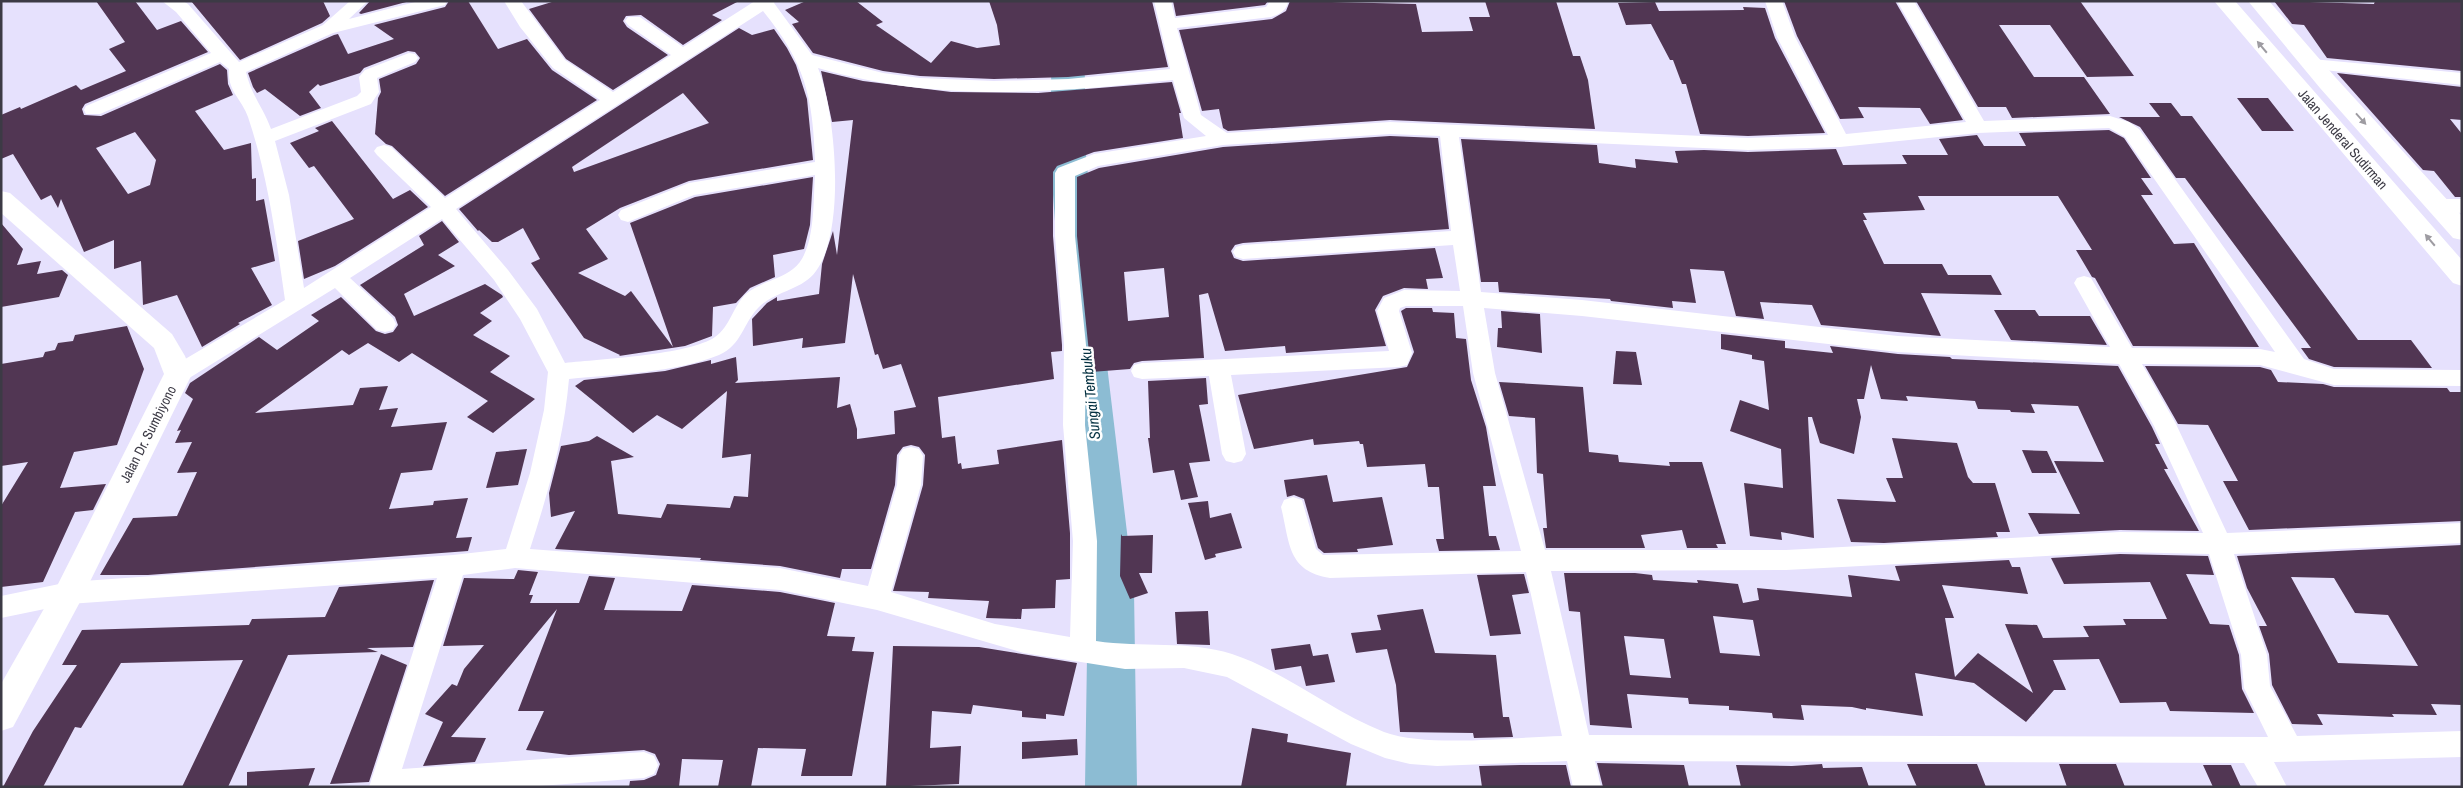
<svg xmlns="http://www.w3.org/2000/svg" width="2463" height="788" font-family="'Archivo Narrow',sans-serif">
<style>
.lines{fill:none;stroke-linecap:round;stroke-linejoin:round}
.river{fill:#8cbcd3;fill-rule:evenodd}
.building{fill:#513653;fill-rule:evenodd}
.minor{fill:#fff;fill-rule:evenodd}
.tertiary{fill:#fff;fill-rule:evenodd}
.trunk{fill:#fff;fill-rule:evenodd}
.oneway{fill:#9e9ca2}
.labels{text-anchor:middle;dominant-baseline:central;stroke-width:5;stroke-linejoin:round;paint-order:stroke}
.street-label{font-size:14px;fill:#3c3a45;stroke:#fff}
.water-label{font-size:15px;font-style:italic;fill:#053141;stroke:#fff}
</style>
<rect width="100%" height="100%" fill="#e6e1fd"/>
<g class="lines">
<!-- river -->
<path class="river" d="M1068 11 1079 14 1084 21 1086 155 1104 340 1134 591 1137 787H1085L1088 591 1064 340 1050 155 1052 21 1057 14Z"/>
</g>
<!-- building -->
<path class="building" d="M96 1H135L157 30 181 21 208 52 85 104 82 109 84 115 101 116 220 64 227 70 228 84 233 95 195 111 224 150 251 143 252 179 256 178V201L264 199 275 261 251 268 272 305 238 323 240 324 202 347 177 295 143 305 141 261 114 269V240L84 252 61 199 58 208 51 195 41 200 13 154 1 159V115L20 107 21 109 76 85 81 90 126 71 109 49 125 42ZM135 132 156 160 150 185 128 194 96 148Z
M191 1H323L330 16 322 23 240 60Z
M370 1H410L361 14 359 13Z
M449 1H468L498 49 527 39 552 70 597 100 445 196 392 146 386 144 375 134 378 98 381 92 379 79 416 64 420 58 415 52 408 51 364 68 360 73 320 86 318 84 309 92 321 108 300 116 265 89 257 93 253 87 248 73 334 35 338 34 348 54 394 39 374 25 445 7Z
M555 1H739L712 15 722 20 683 45 641 15 626 16 623 21 627 27 668 55 613 90 566 59 529 9Z
M806 1H856L883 22 876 25 931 63 951 41 977 48 1000 45 997 25 989 1H1152L1168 67 1068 77 994 79 920 76 883 71 813 53 792 24 799 22 785 10Z
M1173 1H1268L1265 5 1176 16Z
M1290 1 1416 4 1422 32 1473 31 1469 17H1490L1485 1H1556L1573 56H1580L1588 80 1595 129 1390 120 1228 131 1223 128 1219 109 1202 111 1179 30 1272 19 1286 11Z
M1784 1H1895L1963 120 1930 124 1920 108 1858 107 1864 118 1840 119 1797 36Z
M1916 1H2080L2134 76 2087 77 2050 25H1999L2034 77H2084L2110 114 2012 118 2006 107H1978Z
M2274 1 2374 4 2375 1H2462V71L2327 58 2304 25 2292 24Z
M1655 2 1659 11 1744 10 1743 7 1765 8 1775 38 1825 133 1748 136 1700 134 1686 84H1682L1673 60H1670L1651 24 1626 25 1618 3Z
M739 28 752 35 774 29 787 48 796 65 807 99 813 160 689 181 620 208 586 229 608 259 578 273 625 296 631 291 673 347 630 223 695 197 813 177 810 225 804 249 773 255 775 277 750 288 736 303 713 307 712 336 685 346 619 356 620 355 584 338 531 263 540 259 523 228 498 242H492L479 230 478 231 459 209ZM683 93 709 123 574 172 572 167Z
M821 71 863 81 951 92 1038 93 1172 82 1181 113H1179L1183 138 1094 152 1057 166 1053 172V236L1062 345V351L1051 352 1054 379 938 397 942 438 955 436 958 464 961 463 962 469 999 464 997 450 1062 440 1070 533V579L1056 580 1055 608 1022 609 1021 619 986 618 989 601 928 598 929 592 893 591 923 485 925 455 919 447 911 445 903 447 897 455 895 485 871 569H842L840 578 780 566 700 560 701 558 555 549 575 511 551 517 549 493 561 446 589 441 597 436 634 457 611 461 618 514 661 518 667 504 730 508 734 496 748 497 751 454 722 458 727 391 682 429 657 415 633 433 575 386 584 380 665 371 711 360V364L736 357 738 380 735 383 840 377 837 408 850 404 857 429V439L895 434 894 411 916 407 901 364 883 369 878 354 875 355 853 274 845 343 802 348 803 338 753 346 752 319 767 303 777 297V301L819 294 822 264 833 231 837 255 853 120 832 122Z
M2337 73 2462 87V120L2450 119 2462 134V197H2455L2434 171 2423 170Z
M2237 98H2268L2294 131H2262Z
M2149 103H2171L2181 116H2192L2358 340H2411L2432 368 2334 367 2309 359 2301 348H2311L2185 178H2176L2140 127 2119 117H2160Z
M332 121 393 199 410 190 428 207 335 266 304 279 298 241 354 219 314 166 309 168 290 143 319 131 315 128Z
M2109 130 2124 138 2151 178H2141L2153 195H2141L2174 244 2194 243 2259 347 2133 346 2095 278 2092 277 2076 250H2092L2058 196H1918L1925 210 1863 213 1867 220H1863L1884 264H1942L1948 275H1991L2002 295 1921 293 1941 336 1821 325 1812 305 1760 302 1764 319 1736 316 1724 271 1690 269 1696 303 1672 301 1673 308 1611 301 1610 299 1499 292 1498 282H1481L1461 139 1597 145 1599 163 1636 168 1635 159 1678 163 1675 151 1704 150 1748 152 1836 149 1843 165 1907 164 1902 155H1948L1939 139 1977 135 1984 146H2026L2019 133Z
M1390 136 1438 138 1449 229 1243 243 1235 245 1231 251 1234 258 1243 261 1435 248 1443 278 1426 279 1428 289 1404 288 1383 296 1375 310 1386 346 1286 353 1285 346 1225 351 1208 293 1199 295 1204 358 1142 361 1134 363 1130 369 1091 372 1077 236V177L1099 168 1223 147ZM1164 268 1169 317 1128 321 1124 272Z
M442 221 459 242 438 255 455 266 404 294 414 316 485 284 502 295 503 297 480 313 492 321 473 335 510 356 490 372 535 399 493 433 467 417 488 401 412 353 399 362 368 343 349 355 342 350 255 413 353 405 360 388 388 386 379 410 398 408 391 427 447 422 432 470 401 473 389 509 433 505 434 501 468 498 456 538 472 537 468 551 148 575H100L133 518 177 516 197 472 177 473 192 442 175 443 181 430 177 431 193 399 185 393 190 383 259 337 277 350 319 321 311 315 341 297 376 331 385 334 393 332 398 325 395 317 360 285 424 245 419 236Z
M1 223 23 249 17 265 41 261 37 274 62 270 68 275 59 297 1 307Z
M1406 308H1432L1433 312 1454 313 1456 338 1466 339 1471 380 1486 427 1496 486H1483L1489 536H1496L1500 550 1439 551 1436 539H1444L1439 487H1428L1425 464 1367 467 1363 444H1360L1359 441 1314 445 1313 439 1254 449 1238 395 1407 367 1414 352 1401 311Z
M1994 310H2035L2039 316H2090L2107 345 2011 340Z
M1501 311 1540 314 1542 353 1497 347 1498 328H1502Z
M127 326 144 369 117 445 74 452 60 488 106 484 93 510 75 512 43 582 1 587V506L28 462 1 466V364L43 357 45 352 55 350 58 343 73 341 75 335Z
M1721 334 1785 341V348L1833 353 1830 346 1898 354 1950 357 1952 359 2118 366 2152 427 2160 444H2155L2168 469H2164L2199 531 2120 530 2039 534 2028 513 2080 514 2054 461 2104 462 2078 406 2031 404 2035 413 2011 412 2010 410 1978 409 1975 401 1906 396 1908 401 1881 399 1871 365 1864 399H1857L1861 417 1854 454 1820 443 1812 417H1808L1814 538 1781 532 1782 540 1750 536 1744 483 1783 488 1781 449 1730 431 1740 400 1769 410 1764 361 1752 359V355L1721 349Z
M1616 351 1636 352 1642 385 1613 384Z
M2145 366 2260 367 2271 370 2278 382 2323 384 2334 387 2447 388 2450 392H2462V521L2249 530 2223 481H2238L2208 425 2178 424Z
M1206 378 1208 404 1199 405 1210 461 1189 463 1198 497 1181 500 1174 470 1153 473 1148 438H1150L1148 381Z
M1499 382 1583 387 1589 452 1618 455 1619 462 1670 466 1669 462H1702L1726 544H1716L1718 548H1687L1682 530 1641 535 1645 548H1546L1543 528H1547L1543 474 1537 473 1535 418 1509 416Z
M1892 438 1957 443 1968 477 1973 483H1995L2010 532H1996L1998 537 1884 543 1851 542 1837 499 1896 502 1886 478H1903Z
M527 449 518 485 486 488 496 452Z
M2022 450 2047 451 2057 473H2032Z
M1327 475 1333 502 1382 497 1393 545 1357 549 1358 552 1324 553 1318 548 1304 499 1294 495 1287 497 1284 480Z
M1208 501 1210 518 1231 513 1242 548 1215 554 1216 557 1205 560 1188 503Z
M1121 534 1122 536 1153 535 1152 573H1139L1148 593 1130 599 1120 576Z
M2462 545V705L2431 704 2437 715 2392 714 2394 717 2317 714 2323 725 2292 724 2272 685 2269 654 2259 626H2267L2247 588 2237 556ZM2291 577 2334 578 2355 613 2388 615 2418 666 2338 663Z
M2120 554 2208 556 2214 575 2186 574 2210 624 2229 625 2239 655 2242 689 2254 713 2170 711 2166 702 2120 703 2099 659 2053 660 2066 690H2054L2026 722 1974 683 1915 673 1923 716 1866 708V710L1852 707 1801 705 1804 720 1773 718 1772 713 1729 710V706L1689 704 1688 698 1627 694 1632 728 1590 725 1580 612 1569 611 1564 573H1635L1652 575 1653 580 1698 583 1697 580 1738 584 1743 603 1759 600 1757 588 1852 597 1848 575 1900 581 1895 566 2009 560 2012 567H2020L2028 594 1942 585 1954 618H1945L1955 677 1978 653 2033 693 2005 624 2037 625 2043 638 2089 637 2083 626 2126 625 2123 619H2167L2150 582 2064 584 2051 558ZM1713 616 1753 620 1760 656 1720 653ZM1624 636 1664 639 1671 678 1630 675Z
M518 570 538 572 529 595H533L530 603H579L589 576 615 578 604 610 682 611 692 585 780 592 835 603 827 636 855 637 852 651 874 652 852 776H801L806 749 758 748 751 787H718L723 760 682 759 679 787H629L630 781 644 780 656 775 660 764 655 754 644 750 569 755 526 750 544 711H518L557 609 451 737 486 738 475 762 423 766 443 722 425 714 452 684 457 686 464 669 484 645 443 646 464 578 514 579Z
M1524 574 1529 593 1512 595 1521 634 1490 636 1477 575Z
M434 580 413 647 367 648 378 652 288 655 228 787H182L243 660 121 663 81 728 75 727 43 787H3L33 731 77 665H62L82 630 249 625 252 619 325 617 339 587Z
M1423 609 1435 653 1496 655 1503 717H1509L1513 737 1474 738 1473 733 1400 732 1396 685 1387 649 1356 653 1351 633 1381 630 1377 615Z
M1208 611 1210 645 1177 644 1175 612Z
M1310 644 1313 656 1328 654 1335 682 1306 686 1301 666 1275 670 1271 649Z
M893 646 979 647 1077 663 1064 716 1046 714V719L1022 717V711L973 705 971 714 932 711 930 748 961 746 959 784 886 787Z
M381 654 407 665 369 782 330 784Z
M1252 728 1288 734 1287 742 1351 753 1346 787H1241Z
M1077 739 1078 755 1022 759V742Z
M1597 763 1684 765 1689 787H1603Z
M1822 764 1823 768 1862 767 1869 787H1741L1736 765 1792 766Z
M1907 764H1977L1986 787H1917Z
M2059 764H2116L2125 787H2067Z
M1520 765H1566L1571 787H1482L1479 766Z
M2203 765H2231L2241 787H2213Z
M315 768 308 787H247V772Z"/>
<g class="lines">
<!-- minor -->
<path class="minor" d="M162 1H183L188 4 239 62 323 25 350 1H368L349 19 419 1H447L445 5 333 33 246 72C251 95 263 107 271 129L357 96 361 92 359 77 365 70 409 53 415 54 418 58 415 62 377 78 379 92 371 104 275 141 289 195 304 288 431 207 377 155 374 151 377 147 384 145 391 147 445 198 600 100 553 68 520 27 504 1H521L565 60 613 92 671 55 628 25 625 21 628 17H640L683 47 755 1H775L774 3 812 55 883 73 920 78 994 81 1068 79 1170 69 1154 1H1171L1175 18 1266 7 1270 1H1288C1288 10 1278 15 1271 17L1177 28 1201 115 1227 133 1390 122 1748 138 1828 135 1777 37 1765 1H1782L1795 37 1846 134 1966 122 1897 1H1914L1984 121 2110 116 2129 122 2139 129 2304 359 2334 369 2462 370V386L2334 385 2260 365 2142 364 2176 424 2227 533 2462 523V543L2234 554 2267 655 2270 686 2297 736 2462 731V757L2274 762 2287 787H2258L2244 763 1595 761 1601 787H1573L1567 761 1437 766 1410 764 1385 758 1351 744 1227 677 1184 668 1125 669 1024 653 877 610 780 590 515 568 463 575 402 769 644 752 654 756 658 765 654 774 644 778 527 787H369L437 578 69 604 1 618V596L69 582 453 555 506 549 530 473 544 410 548 372 520 319 494 280 442 219 350 278 393 318 396 324 393 330 385 332 377 330 335 288 186 380 178 382 170 380 167 374 170 368 285 300C276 238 268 176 248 117 242 99 227 91 229 69L220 62 100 114H86L84 110 86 106 211 53 176 12ZM763 11C805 63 813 96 815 162L689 183 621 210 618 215 621 220 628 222 694 195 815 175C813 201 816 252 793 269 779 280 760 282 746 294 733 306 730 327 715 337 689 355 600 359 565 363L537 309 508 270 456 209ZM818 68C940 103 1049 93 1173 80L1184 118 1206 136 1094 154 1058 168 1055 173V236L1064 345 1063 425 1073 541 1070 637 995 624 891 592 921 485 923 456 919 449 911 447 903 449 899 456 897 485 868 586 780 568 530 549C548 493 564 438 569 379 618 374 673 373 719 355 742 345 743 323 759 307 775 291 803 290 816 271 846 231 836 113 818 68ZM2109 128 2125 137 2275 352 2260 349 2132 348 2091 278 2084 276 2077 278 2074 283 2110 347 1898 336 1582 300 1481 292 1459 137 1748 150 1840 147 1978 133ZM1390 134 1440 136 1451 231 1243 245 1236 247 1233 252 1236 257 1243 259 1453 245 1460 291 1404 290 1384 298 1377 311 1389 351 1142 363 1134 365 1131 371 1134 377 1142 379 1209 376 1222 454 1226 461 1234 463 1242 461 1246 454 1231 375 1399 367 1407 365 1412 353 1399 311 1400 308 1406 306H1463L1473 373 1521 551 1323 555 1316 549 1302 500 1293 497 1284 500 1281 507C1290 543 1287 571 1330 578L1526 572 1562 736C1513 737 1428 748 1384 732 1331 711 1286 672 1232 654 1187 640 1142 648 1096 641L1097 541 1085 425 1086 345 1075 236V176L1098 166 1223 145ZM1484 308 1582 316 1898 352 2119 364 2154 426 2203 533 2120 532 1786 550H1545L1495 373ZM2120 552 2209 554 2241 655 2244 688 2268 737 1589 735 1551 571 1786 570Z
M2312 59 2462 73V85L2306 68 2303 64 2306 60Z
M2440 199H2462V213L2433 211 2430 206 2433 201Z"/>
<!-- tertiary -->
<path class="tertiary" d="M1 191 10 193 172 334 185 356 192 374 80 602 13 727 1 731V684L58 584 164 374 154 348 1 213Z"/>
<!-- trunk -->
<path class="trunk" d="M2214 1H2235L2462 260V286L2453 283Z
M2248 1H2269L2336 78 2462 216V240L2453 238 2320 88Z"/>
</g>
<!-- one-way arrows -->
<defs><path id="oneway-solid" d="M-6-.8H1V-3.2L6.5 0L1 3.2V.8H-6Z" transform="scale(1.25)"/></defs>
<g class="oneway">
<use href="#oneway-solid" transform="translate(2262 47) rotate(-130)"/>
<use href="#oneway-solid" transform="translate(2361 119) rotate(48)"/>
<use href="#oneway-solid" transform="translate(2430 240) rotate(-130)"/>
</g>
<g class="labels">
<!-- street labels -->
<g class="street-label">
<text transform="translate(2343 139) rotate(49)">Jalan Jenderal Sudirman</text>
<text transform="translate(148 434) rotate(-63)">Jalan Dr. Sumbiyono</text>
</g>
<!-- water labels -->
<g class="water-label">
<text transform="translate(1090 394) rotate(-96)">Sungai Tembuku</text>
</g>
</g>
<!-- border -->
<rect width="2463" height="788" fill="none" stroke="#3c3a45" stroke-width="5"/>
</svg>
